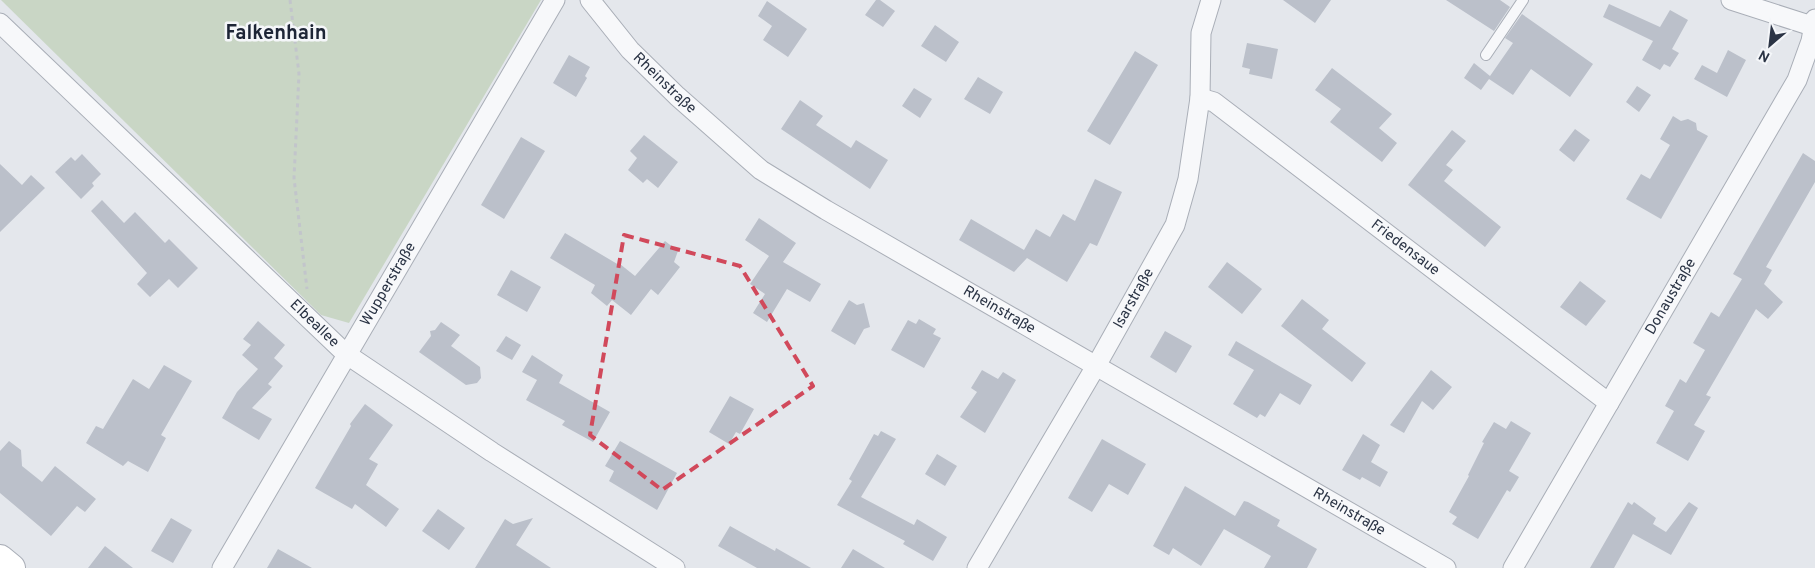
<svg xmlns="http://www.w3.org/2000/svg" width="1815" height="568" font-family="Overpass,sans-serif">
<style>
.green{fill:#c9d6c5}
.building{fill:#bbc0ca}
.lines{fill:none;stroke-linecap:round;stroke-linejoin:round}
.lane-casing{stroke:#a9aeb7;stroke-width:12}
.street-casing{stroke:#a9aeb7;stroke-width:21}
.secondary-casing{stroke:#a9aeb7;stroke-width:30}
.path{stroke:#c2c5cb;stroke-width:3;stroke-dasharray:4 4;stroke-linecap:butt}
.lane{stroke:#f7f8fa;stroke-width:10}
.street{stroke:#f7f8fa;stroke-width:19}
.secondary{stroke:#fff;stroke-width:28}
.marked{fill:none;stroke:#d1495b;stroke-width:4;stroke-dasharray:10 6;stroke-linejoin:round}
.labels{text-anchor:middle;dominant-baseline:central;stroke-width:5;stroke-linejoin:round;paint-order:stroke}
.street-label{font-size:15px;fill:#2b3445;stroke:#f4f6f9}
.district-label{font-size:20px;font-weight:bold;fill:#1d2536;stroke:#f4f6f9}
</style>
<rect width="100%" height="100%" fill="#e4e7ec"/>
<!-- green -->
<path class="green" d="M1 0H541L349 323 321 315Z"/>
<!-- building -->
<path class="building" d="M876 0H880L895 11 883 27 865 15Z
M1283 0H1331L1315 23Z
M1446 0H1500L1510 7 1494 31Z
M767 1 807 29 788 57 763 40 772 26 758 16Z
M1609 4 1660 27 1670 10 1688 20 1672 49 1679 53 1670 67 1664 64 1660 70 1642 60 1653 41 1603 17Z
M1522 14 1593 64 1570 97 1531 69 1513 95 1489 79 1481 90 1464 78 1474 63 1490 76 1513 43 1505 38Z
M935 25 959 42 946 62 921 46Z
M1247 43 1278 49 1272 79 1249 74 1250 69 1242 67Z
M1728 50 1746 60 1727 97 1694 79 1702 65 1717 73Z
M1135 51 1158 65 1110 145 1087 131Z
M569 55 590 67 585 76 587 78 576 97 553 83Z
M1332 68 1392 114 1379 128 1397 143 1382 162 1330 122 1341 109 1315 90Z
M978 77 1003 92 990 114 964 99Z
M1637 86 1651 95 1639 112 1626 102Z
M914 88 932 99 920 118 902 106Z
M800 100 823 116 816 125 851 148 856 140 888 160 870 189 781 129Z
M1673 116 1681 121 1688 119 1696 123 1697 130 1708 136 1661 219 1626 199 1641 174 1650 179 1670 145 1660 139Z
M1575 129 1590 140 1574 162 1559 150Z
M1452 130 1466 141 1446 165 1453 170 1444 181 1501 227 1485 247 1408 185Z
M644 135 678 162 658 188 647 179 643 183 628 170 637 158 630 151Z
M521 137 545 151 504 219 481 205Z
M1803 153 1815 161V182L1766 267 1772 270 1764 284 1783 302 1768 319 1756 309 1706 395 1711 397 1694 425 1705 431 1688 461 1656 443 1674 411 1665 406 1680 379 1686 383 1705 350 1693 343 1711 312 1719 317 1742 279 1733 274Z
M82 154 101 174 92 183 94 186 81 199 55 172 71 157 75 161Z
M0 164 22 185 31 175 45 188 0 232Z
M1095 179 1122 192 1097 246 1090 243 1067 282 1027 258 1014 272 959 240 971 219 1024 250 1036 229 1050 237 1063 214 1075 221Z
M102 200 124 223 135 212 165 243 169 239 198 268 178 288 169 279 150 297 137 284 147 273 91 211Z
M759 218 796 243 783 262 821 284 810 302 787 289 767 322 753 313 765 294 750 284 769 256 745 240Z
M565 233 619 265 620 264 635 276 665 241 678 251 674 262 680 267 658 295 651 289 631 315 612 300 607 306 591 293 595 285 550 258Z
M1227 262 1262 289 1242 314 1208 287Z
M511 270 541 287 527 312 497 295Z
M1580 281 1606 301 1586 326 1560 307Z
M1302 299 1329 320 1322 329 1366 363 1352 382 1281 326Z
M849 300 857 305 864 303 870 327 864 329 855 345 831 331Z
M919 319 936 329 933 334 941 338 924 368 891 350 908 320 916 324Z
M258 321 285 345 274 358 283 366 268 384 272 387 252 408 272 419 259 440 222 418 237 392 258 369 242 355 251 345 243 339Z
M441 322 460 335 451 346 480 367 481 378 477 383 466 385 419 352 431 336 430 331 435 330Z
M1165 331 1192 346 1176 373 1150 357Z
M506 336 521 345 512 360 496 351Z
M1236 341 1312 385 1300 405 1280 393 1265 417 1260 414 1257 418 1233 404 1254 370 1228 355Z
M532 355 563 375 559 383 610 412 593 442 562 425 565 421 526 400 537 380 522 372Z
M164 365 192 381 161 435 166 438 148 472 128 461 123 466 86 443 96 426 103 429 133 379 149 389Z
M982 370 998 379 1003 372 1016 380 985 433 960 417 977 392 971 388Z
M1431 370 1452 387 1433 410 1422 401 1404 433 1390 425Z
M730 396 754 409 740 434 736 432 729 444 709 432Z
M365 404 393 425 369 459 378 464 366 485 399 509 386 527 355 504 352 509 315 488 351 426 350 424Z
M1511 421 1531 433 1509 471 1519 477 1510 492 1507 490 1478 539 1452 524 1457 517 1449 512 1469 476 1468 475 1484 443 1482 442 1494 422 1506 429Z
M881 431 896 439 861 497 914 525 917 519 947 537 933 561 903 544 905 541 837 505 852 481 849 479 874 434 878 436Z
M1363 434 1380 445 1371 462 1388 472 1380 487 1362 477 1360 480 1342 470Z
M1102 439 1146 464 1128 495 1109 484 1092 512 1068 498Z
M9 441 21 450 22 466 42 482 55 466 96 499 85 512 77 506 51 536 0 493V451Z
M620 441 677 473 657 510 609 481 614 471 605 466Z
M937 454 957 466 945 486 925 474Z
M1185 486 1235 516 1244 501 1248 502 1280 520 1277 526 1317 549 1307 568H1264L1271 556 1224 529 1201 566 1173 548 1169 555 1153 546Z
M1628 502 1632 505 1634 502 1656 518 1653 524 1666 532 1689 502 1698 508 1671 555 1633 534 1614 568H1590Z
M438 509 465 528 449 550 422 531Z
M171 518 192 530 173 563 151 551Z
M533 518 516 545 551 568H475L505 519 513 524Z
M730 526 775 551 776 548 811 568H757L718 546Z
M105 546 133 568H88Z
M278 549 312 568H267Z
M853 549 885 568H841Z"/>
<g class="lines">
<!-- lane casing -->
<g class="lane-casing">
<path id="lane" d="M1486 55 1523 0"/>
</g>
<!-- street casing -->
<g class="street-casing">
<g id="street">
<path id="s1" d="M590 0 630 50 677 96 761 170 826 210 1446 568"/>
<path d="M1731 0 1815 27"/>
<path id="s2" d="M0 23 346 354 492 452 675 568"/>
<path id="s3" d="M1200 98 1214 102 1609 403"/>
<path id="s4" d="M222 568 555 0"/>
<path id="s5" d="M977 568 1096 366 1175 225 1188 179 1200 98 1201 33 1211 0"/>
<path id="s6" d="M1513 568 1797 80 1811 41 1815 19"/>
</g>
</g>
<!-- secondary casing -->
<g class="secondary-casing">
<path id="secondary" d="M0 559 11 568"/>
</g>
<!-- path -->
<path class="path" d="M290 0 299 74 294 178 307 289"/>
<!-- lane -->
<use href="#lane" class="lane"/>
<!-- street -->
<use href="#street" class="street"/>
<!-- secondary -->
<use href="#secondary" class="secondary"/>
</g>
<!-- marked area -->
<path class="marked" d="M624 235 740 266 813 386 662 490 590 435Z"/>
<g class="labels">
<!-- street labels -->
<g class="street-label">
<text stroke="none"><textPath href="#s1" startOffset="112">Rheinstraße</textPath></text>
<text stroke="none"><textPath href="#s3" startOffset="255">Friedensaue</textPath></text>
<text stroke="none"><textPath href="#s4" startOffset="329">Wupperstraße</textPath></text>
<text stroke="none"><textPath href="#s6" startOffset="314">Donaustraße</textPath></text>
<text stroke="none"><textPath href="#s5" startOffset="312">Isarstraße</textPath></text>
<text stroke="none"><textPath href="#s1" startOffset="518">Rheinstraße</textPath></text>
<text stroke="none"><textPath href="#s2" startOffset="435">Elbeallee</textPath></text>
<text stroke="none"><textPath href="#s1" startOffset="922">Rheinstraße</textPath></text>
</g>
<!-- district labels -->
<g class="district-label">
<text x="276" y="34">Falkenhain</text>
</g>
</g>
<!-- north arrow -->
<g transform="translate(1770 45) rotate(208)" stroke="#f4f6f9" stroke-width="4" paint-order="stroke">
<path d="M0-4L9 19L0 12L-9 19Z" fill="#2b3445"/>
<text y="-8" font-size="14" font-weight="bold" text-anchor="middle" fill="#2b3445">N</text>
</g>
</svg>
